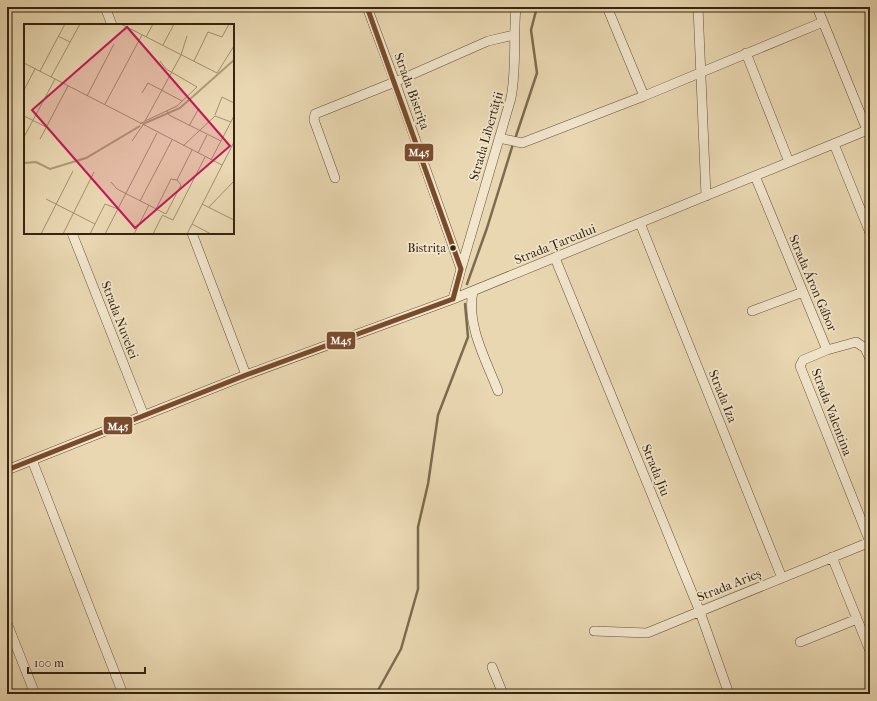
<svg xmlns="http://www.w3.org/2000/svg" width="877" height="701" font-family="'IM FELL French Canon',serif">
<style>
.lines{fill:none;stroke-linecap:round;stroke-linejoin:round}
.stream{stroke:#7c6b50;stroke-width:2.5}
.minor-casing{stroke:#625238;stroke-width:10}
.minor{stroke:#f1e5cc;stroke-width:9}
.bus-1-casing{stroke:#f1e5cc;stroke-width:8}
.bus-1{stroke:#7a4b2a;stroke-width:5}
.bus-dot{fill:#352510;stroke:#f1e5cc;stroke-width:1.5}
.labels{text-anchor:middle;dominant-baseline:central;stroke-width:3.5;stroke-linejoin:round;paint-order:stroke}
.bus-label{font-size:12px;fill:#352510;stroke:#f1e5cc;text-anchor:end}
.street-label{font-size:13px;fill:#352510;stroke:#f1e5cc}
.inset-river{fill:none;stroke:#ac9a7a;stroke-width:2}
.inset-road{fill:none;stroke:#a19071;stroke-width:1}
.view{fill:#c2185b;fill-opacity:0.15;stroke:#c2185b;stroke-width:2}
.inset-edge{fill:none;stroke:#352510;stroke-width:2}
.line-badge{stroke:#f1e5cc;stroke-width:1.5}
.badge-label{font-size:11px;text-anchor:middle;font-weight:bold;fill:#fff}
</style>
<rect width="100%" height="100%" fill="#e9d7b1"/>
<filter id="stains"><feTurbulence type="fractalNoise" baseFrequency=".005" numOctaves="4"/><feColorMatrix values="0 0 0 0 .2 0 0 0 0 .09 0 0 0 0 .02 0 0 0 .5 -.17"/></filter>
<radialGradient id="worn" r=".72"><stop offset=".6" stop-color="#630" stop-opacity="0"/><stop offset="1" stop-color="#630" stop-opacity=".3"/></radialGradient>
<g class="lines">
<!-- stream -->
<path class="stream" d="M515 139 537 73 531 30 537 7
M467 284 487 228 513 144
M376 694 401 649 418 589V527L428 484 438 415 468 337 465 304"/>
<!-- minor casing -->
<g class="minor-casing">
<path id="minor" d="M105 7 112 25
M367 7 395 82 461 269 453 299
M607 7 644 96
M698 7 706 196
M817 7 867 130
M746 53 789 162
M499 138 522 143 644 96 823 22
M834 144 870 233
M755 176 827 350 856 342 865 348 870 359
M335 178 314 120 315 114 395 82 488 41 514 35
M640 223 782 578
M72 233 144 416
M192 233 246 375
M555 258 700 612 729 694
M461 269 511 98C517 67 513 38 516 7
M473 291C466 325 486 360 498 391
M752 311 803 292
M827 350 803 360 800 366 870 542
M32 460 123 694
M7 470 246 375 453 299 870 129
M832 557 870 651
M7 623 35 694
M594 631 647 633 870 542
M800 642 857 619
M492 667 503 694"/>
</g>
<!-- minor -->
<use href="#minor" class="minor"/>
<!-- bus-1 casing -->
<g class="bus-1-casing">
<path id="bus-1" d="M367 7 461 269 453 299
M7 470 246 375 453 299"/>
</g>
<!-- bus-1 -->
<use href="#bus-1" class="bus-1"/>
</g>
<!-- markers -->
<circle class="bus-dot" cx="453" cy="248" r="3.5"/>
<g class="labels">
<!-- bus labels -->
<g class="bus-label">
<text x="446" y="248">Bistrița</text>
</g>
<!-- street labels -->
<g class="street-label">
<text transform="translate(412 91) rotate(70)">Strada Bistrița</text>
<text transform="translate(486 136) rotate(-74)">Strada Libertății</text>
<text transform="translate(555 244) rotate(-22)">Strada Țarcului</text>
<text transform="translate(813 283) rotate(67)">Strada Áron Gábor</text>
<text transform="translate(120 320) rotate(69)">Strada Nuvelei</text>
<text transform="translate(723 396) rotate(68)">Strada Iza</text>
<text transform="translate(832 412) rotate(69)">Strada Valentina</text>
<text transform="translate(656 470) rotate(68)">Strada Jiu</text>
<text transform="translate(729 585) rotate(-22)">Strada Arieș</text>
</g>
</g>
<!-- overview -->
<g transform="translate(24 24)">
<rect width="210" height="210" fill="#e9d7b1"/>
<path class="inset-river" d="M119 100 156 84 210 36M0 139 12 138 26 145 62 134 116 102"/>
<path class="inset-road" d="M97 0 193 49 210 22M34 12 46 18M122 13 129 0M139 21 150 0M170 37 184 8 198 13 205 0M0 39 198 141M16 47 41 0M27 53 56 0M0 66 11 45M118 69 124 59 158 77M63 72 90 20M81 80 118 11M143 87 145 91 197 117M191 91 198 73 210 79M0 92 22 103M121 97 153 82 173 63 142 45 136 37M116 100 121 97 138 66 157 31 163 12M165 102 175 84M0 113 31 55M16 115 44 62M108 117 119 101M159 122 191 92 207 98M174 129 183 111M187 136 210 92M87 158 93 165 142 190 157 161 153 156 168 126M22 175 71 200M116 177 148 116M178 180 210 196M185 183 210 157M132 185 147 155 153 156M138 191 149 196 181 133M168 200 187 210M17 210 49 147M39 210 70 148M66 210 81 180 94 185M81 210 133 109M110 210 125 181M129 210 138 192M163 210 210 118"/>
<path class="view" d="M103 3 206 122 111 204 8 86Z"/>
<rect width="210" height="210" class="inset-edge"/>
</g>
<g class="line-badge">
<rect x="404" y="143" width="30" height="19" rx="4" fill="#7a4b2a"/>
<rect x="326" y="331" width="30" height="19" rx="4" fill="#7a4b2a"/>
<rect x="103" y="416" width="30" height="19" rx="4" fill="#7a4b2a"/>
</g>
<g class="badge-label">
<text x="419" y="156">M45</text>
<text x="341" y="344">M45</text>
<text x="118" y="430">M45</text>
</g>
<!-- margin -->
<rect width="877" height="701" fill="none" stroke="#e9d7b1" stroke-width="24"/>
<rect x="8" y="8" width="861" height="685" fill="none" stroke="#352510" stroke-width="2"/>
<rect x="12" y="12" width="853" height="677" fill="none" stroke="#352510"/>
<!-- scale -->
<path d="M28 667v6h117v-6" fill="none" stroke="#352510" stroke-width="2"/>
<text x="34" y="667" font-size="12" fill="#352510" stroke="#f1e5cc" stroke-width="3" paint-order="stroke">100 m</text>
<rect width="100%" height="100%" filter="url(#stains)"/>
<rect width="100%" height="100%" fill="url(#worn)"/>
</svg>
